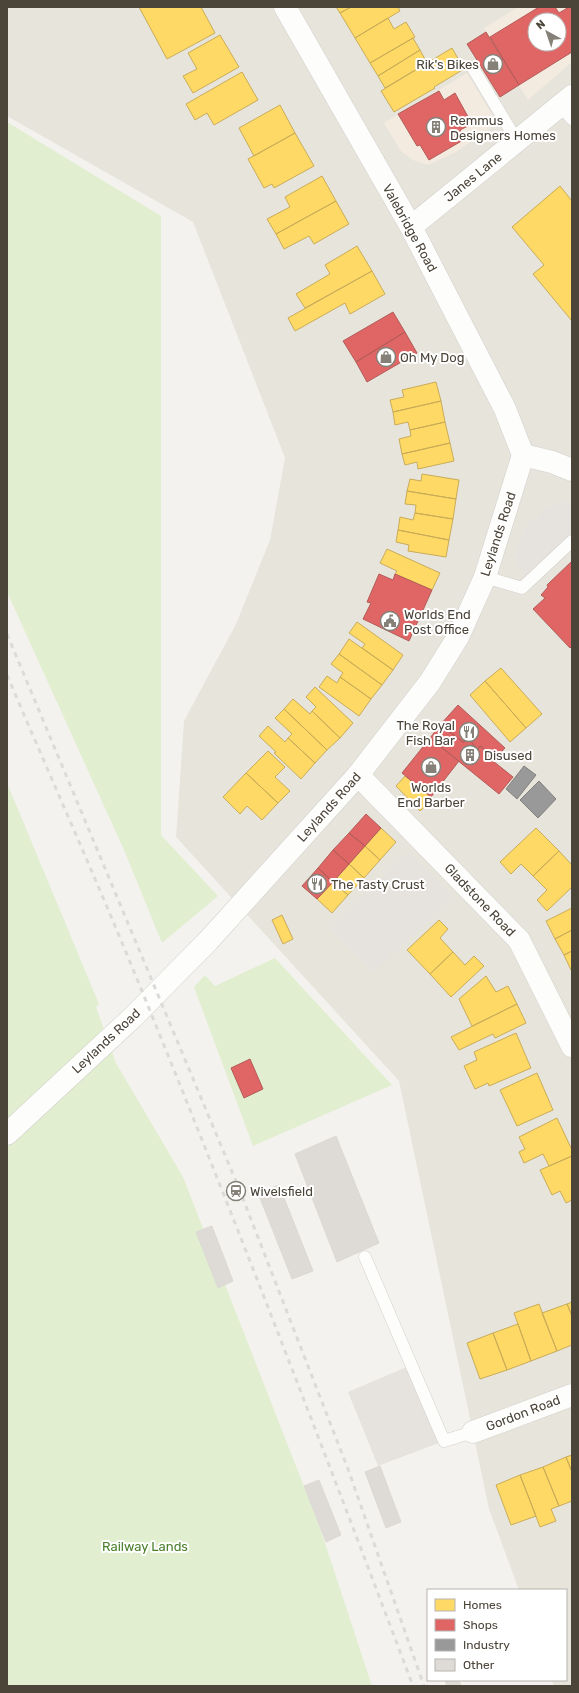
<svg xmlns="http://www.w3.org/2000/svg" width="579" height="1693" font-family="Rubik,sans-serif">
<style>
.residential{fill:#e7e4dc;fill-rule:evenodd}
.commercial{fill:#f3ebdf;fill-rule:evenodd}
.green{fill:#e1eecf}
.parking{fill:#e6e3df}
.homes{fill:#ffd966;stroke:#c9ac58}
.shops{fill:#e06666;stroke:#b35c58;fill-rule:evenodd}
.industry{fill:#999;stroke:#82807c}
.building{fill:#dedbd6;stroke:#dcd9d4}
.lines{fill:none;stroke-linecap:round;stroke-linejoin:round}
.service-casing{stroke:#d2d0cb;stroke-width:13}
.minor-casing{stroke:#d2d0cb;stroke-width:23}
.tertiary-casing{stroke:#d2d0cb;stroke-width:23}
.service{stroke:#fdfdfc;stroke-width:12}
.minor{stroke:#fdfdfc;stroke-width:22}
.tertiary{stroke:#fdfdfc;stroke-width:22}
.rail{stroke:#dbdbda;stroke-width:3;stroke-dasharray:5 5;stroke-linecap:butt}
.labels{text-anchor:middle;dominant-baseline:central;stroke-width:4;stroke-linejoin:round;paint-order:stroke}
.poi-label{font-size:13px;fill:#4b4439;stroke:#fff;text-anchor:start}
.street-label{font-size:13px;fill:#4b4439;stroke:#fff}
.park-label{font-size:13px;fill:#4a7f2a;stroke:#fff}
</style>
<rect width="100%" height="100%" fill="#f4f2ee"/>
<!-- residential -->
<path class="residential" d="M7 7H572V1686H554L552 1680H566V1590H519L489 1509 399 1081 176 837 184 721 236 624 270 540 285 458 193 222 7 116ZM535 20H559V44H535Z"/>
<!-- commercial -->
<path class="commercial" d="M518 7H572V62L528 100 484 28ZM535 20H559V44H535Z
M467 73 497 123 456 152 428 165 413 160 401 151 384 123Z"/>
<!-- green -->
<path class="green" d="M7 122 161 216V835L218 896 162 943 124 850 7 592Z
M7 783 99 1004 96 1007 116 1063 183 1177 319 1525 372 1686H7Z
M275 958 392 1085 253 1146 194 987 205 975 215 986Z"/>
<!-- parking -->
<path class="parking" d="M570 501 572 502V541L531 581 517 566 515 551 526 527 548 507Z
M409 852 452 897 374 972 331 928Z
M411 1365 444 1441 378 1466 348 1392Z"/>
<!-- homes -->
<path class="homes" d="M139 7H201L215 33 167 59Z
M336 7H351L340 13Z
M351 7H398L400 11 355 38 340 13Z
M388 18 394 29 406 22 415 37 370 63 355 38Z
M220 35 239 67 193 93 183 76 197 69 188 53Z
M413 38 420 50 378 76 370 63Z
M452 48 464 69 434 87 435 88 394 112 381 91Z
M420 50 427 63 385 88 378 76Z
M242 72 258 100 214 125 207 113 195 120 186 104Z
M280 105 295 133 254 156 239 128Z
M295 133 314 166 274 188 272 184 264 188 248 159Z
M322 176 336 201 276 234 267 219 290 207 285 197Z
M560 186 572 201V321L533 274 544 265 512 227Z
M336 201 349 224 314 244 309 236 284 249 276 234Z
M357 246 372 271 305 308 296 294 330 274 325 265Z
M372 271 385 294 350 314 345 303 295 331 288 318Z
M436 382 441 401 393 412 390 400 404 397 402 390Z
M441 401 445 422 410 430 408 422 395 425 393 412Z
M445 422 450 443 402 454 399 439 411 436 410 430Z
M450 443 454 461 418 469 417 462 405 465 402 454Z
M422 474 459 480 456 499 407 491 410 479 421 481Z
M407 491 456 499 453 519 415 513 416 505 405 504Z
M415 513 453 519 449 540 398 530 400 517 413 520Z
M398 530 449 540 446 557 408 551 409 545 396 542Z
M387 549 440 573 432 590 395 574 397 571 380 563Z
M357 622 403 655 393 670 362 648 365 644 349 633Z
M349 639 393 670 382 685 339 654Z
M339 654 382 685 371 699 340 677 343 673 331 664Z
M501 668 542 714 526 728 485 681Z
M327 676 337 683 340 677 371 699 359 716 319 687Z
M485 681 526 728 510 742 470 695Z
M315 687 353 723 340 738 312 711 316 707 306 697Z
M293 699 310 714 312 711 340 738 327 750 284 709Z
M284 709 327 750 315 763 288 738 292 734 275 718Z
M268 726 285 742 288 738 315 763 301 779 274 753 276 752 259 736Z
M268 751 285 767 275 777 290 791 278 803 246 773Z
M246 773 278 803 262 820 247 806 240 814 223 797Z
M405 776 433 799 420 811 396 786Z
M381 828 396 842 380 860 365 846Z
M536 828 559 851 533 876 521 864 511 874 500 862Z
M365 846 380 860 364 878 349 864Z
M559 851 572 865V887L547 911 537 900 547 890 533 876Z
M349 864 364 878 348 895 333 882Z
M333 882 348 895 332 913 317 899Z
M572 908V930L555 939 546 921Z
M282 915 293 939 283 944 272 920Z
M439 920 448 929 440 938 453 952 430 974 407 950Z
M572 930V951L564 955 555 939Z
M572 951V970H571L564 955Z
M453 952 465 965 474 956 484 966 451 997 430 974Z
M486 976 496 992 508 986 517 1004 472 1026 459 999Z
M517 1004 526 1023 495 1038 493 1034 459 1050 451 1037Z
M516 1033 531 1068 489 1086 488 1083 475 1089 464 1066 477 1060 474 1052Z
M537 1073 553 1110 517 1126 500 1090Z
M557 1118 572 1150V1156L549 1166 543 1154 524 1163 519 1152 525 1149 519 1137Z
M572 1156V1200L566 1203 560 1191 552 1195 540 1170Z
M572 1302V1316L567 1304Z
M539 1304 557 1351 531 1361 514 1313Z
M567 1304 572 1316V1345L557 1351 542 1313Z
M518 1324 531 1361 507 1370 493 1333Z
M493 1333 507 1370 480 1379 467 1343Z
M572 1455V1472L566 1457Z
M566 1457 572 1472V1501L559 1506 543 1467Z
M543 1467 559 1506 551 1509 556 1521 540 1527 520 1475Z
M520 1475 536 1516 511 1525 496 1485Z"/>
<!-- shops -->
<path class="shops" d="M539 7H555L559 13 569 7H572V52L519 85 490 37ZM535 20H559V44H535Z
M486 32 519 85 500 97 467 44Z
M439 91 444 100 455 93 472 124 460 130 465 139 429 160 420 145 417 146 398 114Z
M393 312 405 332 356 362 343 341Z
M405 332 417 353 367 382 356 362Z
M572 561V646L570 648 533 609 545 598 541 595 548 587 547 585Z
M379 574 393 580 395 574 432 590 409 641 363 619 371 603 367 602Z
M458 705 505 748 493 761 481 746 477 749 469 739 463 742 440 725Z
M440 725 463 742 469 739 477 749 481 746 493 761 513 777 499 794 430 738Z
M430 738 459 761 431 797 402 773Z
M366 814 381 828 365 846 349 833Z
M349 833 365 846 349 864 333 850Z
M333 850 349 864 333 882 318 868Z
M318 868 333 882 317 899 302 886Z
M250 1059 263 1089 244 1098 231 1068Z"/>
<!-- industry -->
<path class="industry" d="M524 766 536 775 517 799 506 789Z
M539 781 556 799 538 818 520 800Z"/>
<!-- building -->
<path class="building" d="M336 1136 379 1243 337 1262 295 1154Z
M279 1185 313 1271 292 1279 258 1193Z
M212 1226 233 1281 218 1288 196 1232Z
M380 1466 401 1522 386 1528 365 1472Z
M319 1480 341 1535 326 1542 304 1486Z
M445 1680H459L461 1686H447Z"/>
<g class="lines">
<!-- service casing -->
<g class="service-casing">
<path id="service" d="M474 70 517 141
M560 105 572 119
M485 577 522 588 572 541
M365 1257 444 1441 473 1432"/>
</g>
<!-- minor casing -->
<g class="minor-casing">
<path id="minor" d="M358 775 519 940 572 1046
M473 1432 572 1395"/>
</g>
<!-- tertiary casing -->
<g class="tertiary-casing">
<path id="tertiary" d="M285 7 411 227 505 409 523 455
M411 227 572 96
M523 455 552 462 572 470
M7 1134 133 1017 208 941 358 775 430 682 458 637 485 577 523 455"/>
</g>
<!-- service -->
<use href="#service" class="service"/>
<!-- minor -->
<use href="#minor" class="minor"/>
<!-- tertiary -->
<use href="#tertiary" class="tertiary"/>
<!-- rail -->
<path class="rail" d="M7 634 240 1191 348 1469 424 1686
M7 675C47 769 89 863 128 957 227 1198 321 1442 413 1686"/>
</g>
<!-- icons -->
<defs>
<g id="shop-ring" transform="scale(1)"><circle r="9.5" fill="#fff" stroke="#868178" stroke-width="1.5"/><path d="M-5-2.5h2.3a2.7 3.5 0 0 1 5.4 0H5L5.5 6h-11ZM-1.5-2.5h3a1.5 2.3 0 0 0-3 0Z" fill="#868178"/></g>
<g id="building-ring" transform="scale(1)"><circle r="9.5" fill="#fff" stroke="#868178" stroke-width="1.5"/><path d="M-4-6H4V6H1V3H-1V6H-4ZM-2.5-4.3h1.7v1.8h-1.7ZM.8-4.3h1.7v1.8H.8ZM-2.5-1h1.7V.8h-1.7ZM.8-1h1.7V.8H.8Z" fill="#868178"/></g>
<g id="civic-ring" transform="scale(1)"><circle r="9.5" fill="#fff" stroke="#868178" stroke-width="1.5"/><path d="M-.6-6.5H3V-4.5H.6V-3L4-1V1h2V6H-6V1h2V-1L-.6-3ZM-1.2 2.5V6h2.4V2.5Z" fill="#868178"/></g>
<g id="restaurant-ring" transform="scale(1)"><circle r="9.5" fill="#fff" stroke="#868178" stroke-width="1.5"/><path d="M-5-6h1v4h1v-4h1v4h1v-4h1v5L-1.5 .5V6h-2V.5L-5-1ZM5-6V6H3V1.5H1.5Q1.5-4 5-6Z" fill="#868178"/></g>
<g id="station-ring" transform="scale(1)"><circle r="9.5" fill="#fff" stroke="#868178" stroke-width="1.5"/><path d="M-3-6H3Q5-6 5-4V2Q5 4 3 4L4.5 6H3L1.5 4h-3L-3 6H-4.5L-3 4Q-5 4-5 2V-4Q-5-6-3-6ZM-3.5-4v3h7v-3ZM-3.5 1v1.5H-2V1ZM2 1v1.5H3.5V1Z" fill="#868178"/></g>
</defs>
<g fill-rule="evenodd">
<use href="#shop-ring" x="493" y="64"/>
<use href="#building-ring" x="436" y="127"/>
<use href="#shop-ring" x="386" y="357"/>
<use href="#civic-ring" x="390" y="621"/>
<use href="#restaurant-ring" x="469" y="732"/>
<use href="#building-ring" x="470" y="755"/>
<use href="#shop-ring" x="431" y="767"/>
<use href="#restaurant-ring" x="317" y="884"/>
<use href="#station-ring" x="236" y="1191"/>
</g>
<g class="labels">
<!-- poi labels -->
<g class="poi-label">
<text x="479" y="64" text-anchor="end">Rik's Bikes</text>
<text x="450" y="120">Remmus<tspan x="450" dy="15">Designers Homes</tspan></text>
<text x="400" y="357">Oh My Dog</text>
<text x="404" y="614">Worlds End<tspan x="404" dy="15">Post Office</tspan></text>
<text x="455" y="725" text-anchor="end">The Royal<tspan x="455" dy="15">Fish Bar</tspan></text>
<text x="484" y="755">Disused</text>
<text x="431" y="787" text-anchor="middle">Worlds<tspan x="431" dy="15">End Barber</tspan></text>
<text x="331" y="884">The Tasty Crust</text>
<text x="250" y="1191">Wivelsfield</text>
</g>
<!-- street labels -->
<g class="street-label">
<text transform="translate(473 177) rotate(-39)">Janes Lane</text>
<text transform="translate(410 228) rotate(61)">Valebridge Road</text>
<text transform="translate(498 534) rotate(-72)">Leylands Road</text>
<text transform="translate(329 807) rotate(-48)">Leylands Road</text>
<text transform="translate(480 900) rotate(46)">Gladstone Road</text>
<text transform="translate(106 1041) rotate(-43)">Leylands Road</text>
<text transform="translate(523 1413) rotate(-21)">Gordon Road</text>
</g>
<!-- park labels -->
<g class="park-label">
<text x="145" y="1546">Railway Lands</text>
</g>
</g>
<!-- border -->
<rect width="579" height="1693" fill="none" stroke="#4b4439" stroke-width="16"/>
<!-- legend -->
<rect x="427" y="1589" width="140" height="92" fill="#ffffff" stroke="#b7b4b0"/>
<rect x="435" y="1599" width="20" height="12" fill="#ffd966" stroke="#b7b4b0"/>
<text x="463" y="1609" font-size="12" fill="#4b4439">Homes</text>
<rect x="435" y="1619" width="20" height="12" fill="#e06666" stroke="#b7b4b0"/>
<text x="463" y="1629" font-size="12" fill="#4b4439">Shops</text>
<rect x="435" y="1639" width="20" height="12" fill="#999999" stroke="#b7b4b0"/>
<text x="463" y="1649" font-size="12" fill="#4b4439">Industry</text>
<rect x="435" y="1659" width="20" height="12" fill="#dedbd6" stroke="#b7b4b0"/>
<text x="463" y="1669" font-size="12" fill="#4b4439">Other</text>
<!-- north arrow -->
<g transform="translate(547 32) rotate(320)"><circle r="19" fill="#ffffff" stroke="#b7b4b0"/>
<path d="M0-3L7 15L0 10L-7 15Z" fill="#868178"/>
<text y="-6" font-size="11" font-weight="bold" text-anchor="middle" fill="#4b4439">N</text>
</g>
</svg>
